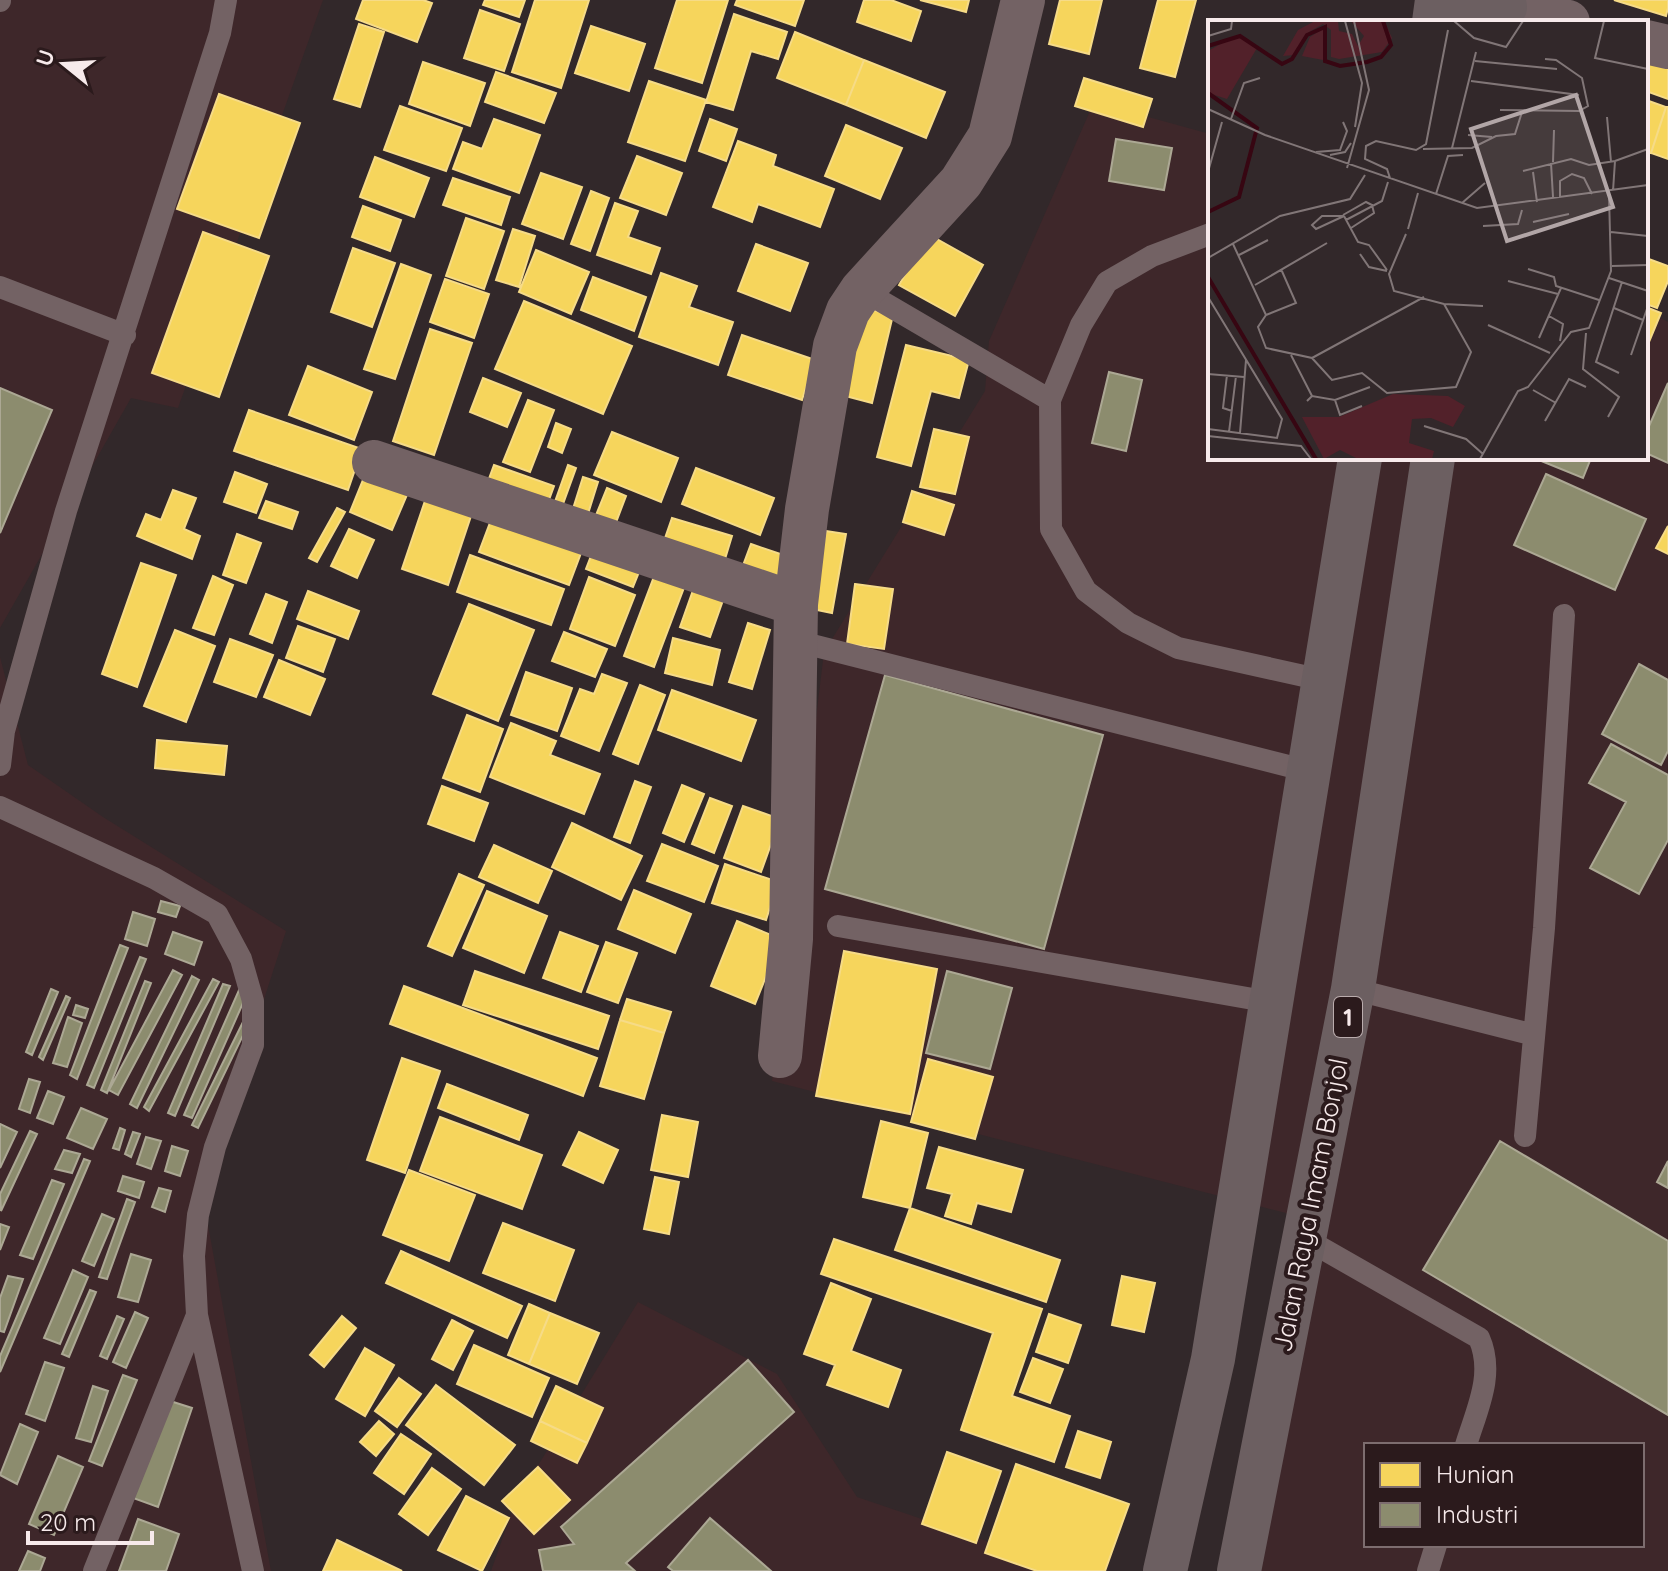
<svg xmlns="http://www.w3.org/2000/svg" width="1668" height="1571" font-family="Quicksand,sans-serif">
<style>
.built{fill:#3e272a;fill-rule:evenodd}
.homes{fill:#f6d55c;stroke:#f6db87;stroke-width:2}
.industry{fill:#8c8c6e;stroke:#aca894;stroke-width:2}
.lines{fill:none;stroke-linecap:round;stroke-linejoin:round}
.lane{stroke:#736264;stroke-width:22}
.street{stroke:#736264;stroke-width:44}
.highway{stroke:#6c5f61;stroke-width:44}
.labels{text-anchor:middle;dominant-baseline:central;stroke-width:8;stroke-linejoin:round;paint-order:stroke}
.shield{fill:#2b1a1c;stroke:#baacad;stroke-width:2}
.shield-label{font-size:24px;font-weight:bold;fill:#f7eaeb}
.street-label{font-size:26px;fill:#f7eaeb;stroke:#2b1a1c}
.inset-river{fill:none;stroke:#370612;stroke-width:4}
.inset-road{fill:none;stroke:#817677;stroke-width:2}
.view{fill:#b2a6a7;fill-opacity:0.15;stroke:#b2a6a7;stroke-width:4}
.inset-edge{fill:none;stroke:#f7eaeb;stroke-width:4}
</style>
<rect width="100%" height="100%" fill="#32282a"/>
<!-- built -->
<path class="built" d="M0 0H323L178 408 131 398 0 628Z
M1094 102 1210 134V458H1646V310L1668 322V1571H1221L1304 1238 1286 1213 772 1081 824 652 985 391 989 341ZM1366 1445H1642V1545H1366Z
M0 657 28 765 103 817 286 931 202 1192 271 1571H0Z
M638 1302 777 1374 857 1497 1075 1571H491L515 1503Z"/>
<!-- homes -->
<path class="homes" d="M363 0H423L432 3 417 42 356 19Z
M485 0H525L519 17 483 5Z
M535 0H589L561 88 512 72Z
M677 0H728L702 83 655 68Z
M737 0H804L795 26 735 5Z
M864 0H891L921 11 911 41 857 22Z
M920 0H969L966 12Z
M1060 0H1102L1089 54 1049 44Z
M1158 0H1196L1175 77 1140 68Z
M1614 0H1668V8L1666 16Z
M480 10 520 24 504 71 464 58Z
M734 14 787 32 778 59 751 51 733 110 706 102Z
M359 24 384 32 360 107 334 99Z
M591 26 645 44 629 91 575 73Z
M795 32 864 60 846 105 777 78Z
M1646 44 1668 51V99L1646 91Z
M864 60 945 92 926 138 846 105Z
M423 62 485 83 470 126 409 104Z
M496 72 556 93 544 123 485 102Z
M1084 78 1152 99 1143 127 1075 106Z
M649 81 706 100 685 161 628 142Z
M219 94 300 123 259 238 177 209Z
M1646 100 1666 107 1651 153 1646 152Z
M400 106 462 128 446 171 384 150Z
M1666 107H1668V159L1651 153Z
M494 119 540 135 519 193 453 169 463 142 482 149Z
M710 119 737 129 726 161 699 151Z
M846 125 902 148 880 199 825 176Z
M738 141 776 155 773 166 834 189 820 227 758 204 752 222 713 207Z
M637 156 682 173 666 215 620 198Z
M375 157 429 178 414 217 360 197Z
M541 173 582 187 563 239 522 224Z
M453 178 510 197 501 225 443 205Z
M591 191 609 198 590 251 571 244Z
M615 203 638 211 628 237 660 248 651 274 597 255Z
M363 206 401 220 390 251 352 237Z
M466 218 504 231 484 289 446 276Z
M513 229 535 236 519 287 496 280Z
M203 232 269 256 219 397 152 373Z
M928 234 983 265 955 316 899 285Z
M756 244 808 263 790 311 738 291Z
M353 248 395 263 372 327 331 312Z
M536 250 589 272 571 314 519 292Z
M1646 258 1668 266V281L1657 308 1646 304Z
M401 264 431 275 395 379 364 369Z
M661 273 697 286 689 307 733 322 718 365 639 337Z
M593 277 646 297 634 331 581 310Z
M445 279 489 294 474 338 430 322Z
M524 301 632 346 603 414 495 369Z
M856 306 893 315 872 403 834 393Z
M1646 307 1661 313 1646 349Z
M430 329 472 343 434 455 393 441Z
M742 335 815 360 802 400 728 375Z
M906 345 969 360 959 398 931 391 911 466 877 457Z
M308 366 372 392 354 440 289 415Z
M483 378 521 393 507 427 470 412Z
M528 400 554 410 530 472 503 462Z
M249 410 362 449 348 490 234 451Z
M556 423 571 429 562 453 548 447Z
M934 429 969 437 955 494 920 487Z
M612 432 678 458 661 502 594 475Z
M369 465 412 483 392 530 350 512Z
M494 465 554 486 546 508 486 487Z
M568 465 576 468 559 515 551 513Z
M696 468 774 498 760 535 682 504Z
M235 472 267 484 256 513 224 502Z
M583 477 598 482 587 517 572 512Z
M607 488 626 496 612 533 592 525Z
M173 490 196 498 184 529 200 536 192 559 137 536 146 514 161 520Z
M912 491 954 505 944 535 903 522Z
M428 492 474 507 448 585 402 569Z
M266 501 298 512 292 529 259 518Z
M337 508 345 512 317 562 309 558Z
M494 512 584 545 569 585 479 552Z
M672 518 732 536 725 559 664 541Z
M1668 526V554L1656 548Z
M349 529 374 540 357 578 331 566Z
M826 531 846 534 832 613 812 609Z
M237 534 261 543 246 583 223 575Z
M596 543 643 562 633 587 586 569Z
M751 544 795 559 786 586 741 571Z
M470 555 564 589 551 625 457 592Z
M141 563 176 575 137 687 102 674Z
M658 566 688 577 654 667 624 656Z
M213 576 233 585 214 635 193 628Z
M589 577 635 595 615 646 570 629Z
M697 579 727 589 710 637 680 627Z
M855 584 893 589 884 649 847 644Z
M308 591 359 611 348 639 297 619Z
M266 594 287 602 272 643 250 634Z
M469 604 534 630 498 721 433 694Z
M748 623 770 630 752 689 729 682Z
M298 626 335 639 323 672 286 658Z
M175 630 215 646 186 722 144 706Z
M564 632 607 649 595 677 552 661Z
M673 638 720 650 712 685 665 673Z
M230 639 273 655 256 697 214 682Z
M279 660 325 679 310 715 264 697Z
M526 672 572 688 557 731 511 715Z
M602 674 627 683 599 751 561 736 580 689 594 694Z
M640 685 665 695 638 764 613 754Z
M672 690 756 720 741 761 658 730Z
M467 715 503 729 480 792 443 778Z
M511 723 556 741 550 755 600 774 584 814 490 777Z
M157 740 227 746 224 775 155 768Z
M635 781 651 787 630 843 614 837Z
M682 785 704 794 684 842 663 833Z
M442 786 488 803 474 841 428 824Z
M710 798 732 806 714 853 692 844Z
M743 806 780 819 761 872 724 858Z
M572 823 642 856 621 900 552 867Z
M662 844 718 866 704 902 647 881Z
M494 845 552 871 538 903 479 877Z
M725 864 778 882 766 920 712 903Z
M459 874 484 885 452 956 428 946Z
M634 890 691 914 675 953 618 929Z
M487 891 547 916 524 973 463 948Z
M737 921 781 939 755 1004 711 986Z
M560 932 598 946 581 992 543 978Z
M606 942 637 953 618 1003 587 992Z
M844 951 937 969 910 1114 816 1096Z
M475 971 609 1016 598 1049 463 1005Z
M404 986 597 1058 583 1096 390 1024Z
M627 999 671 1012 664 1033 620 1020Z
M620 1020 664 1033 644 1099 600 1086Z
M402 1058 440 1071 405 1173 367 1160Z
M928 1059 993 1077 975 1139 911 1122Z
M447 1084 528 1115 519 1140 438 1108Z
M662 1115 698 1122 688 1177 651 1170Z
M440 1117 542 1155 522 1209 420 1171Z
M881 1121 928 1133 910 1208 863 1197Z
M579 1132 618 1150 603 1183 563 1165Z
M939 1147 1023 1170 1011 1212 977 1203 971 1224 945 1216 952 1194 927 1188Z
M409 1170 475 1195 449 1261 383 1235Z
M655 1177 679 1182 669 1234 644 1229Z
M910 1208 1060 1260 1046 1302 895 1250Z
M503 1223 574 1250 555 1301 483 1273Z
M834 1239 1042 1309 1012 1396 1070 1416 1054 1462 961 1430 993 1333 821 1274Z
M401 1251 522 1306 507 1338 386 1283Z
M1122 1276 1155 1283 1144 1332 1112 1325Z
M831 1283 871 1299 851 1351 901 1370 888 1407 827 1385 835 1365 804 1354Z
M529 1304 550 1313 529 1364 508 1355Z
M550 1313 599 1333 577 1384 529 1364Z
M1049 1314 1081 1325 1068 1363 1036 1352Z
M342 1316 356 1328 324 1367 310 1355Z
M452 1320 473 1331 453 1370 432 1359Z
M474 1345 549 1378 532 1417 457 1384Z
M365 1348 394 1365 365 1416 336 1399Z
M1033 1358 1063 1369 1050 1403 1020 1392Z
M399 1378 421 1394 397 1427 375 1411Z
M436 1385 515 1445 484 1485 406 1425Z
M556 1386 603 1408 587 1443 540 1421Z
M379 1421 394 1434 376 1456 360 1442Z
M540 1421 587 1443 577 1463 531 1441Z
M1078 1431 1111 1442 1100 1478 1066 1467Z
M401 1434 431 1454 404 1494 374 1473Z
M947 1452 1001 1471 976 1543 922 1524Z
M1016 1464 1129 1504 1105 1571H1037L985 1553Z
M538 1467 570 1500 534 1534 502 1501Z
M432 1468 461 1489 428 1535 399 1514Z
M466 1496 509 1518 482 1571 438 1550Z
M337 1540 402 1571H323Z"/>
<!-- industry -->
<path class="industry" d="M1116 139 1172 148 1164 190 1109 181Z
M1109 372 1142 380 1126 451 1092 443Z
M1668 383V463L1646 453V433Z
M0 388 52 410 0 533Z
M1534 458H1591L1583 478Z
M1546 474 1646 519 1615 590 1514 545Z
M1639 664 1668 680V751L1661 765 1602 734Z
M885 675 1103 735 1044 949 825 889Z
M1611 744 1668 775V840L1639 894 1590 868 1626 802 1589 783Z
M161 901 180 906 176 917 158 912Z
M133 912 155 919 147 946 125 939Z
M173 932 202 942 194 965 165 954Z
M120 945 128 948 77 1079 70 1075Z
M140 957 146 959 94 1088 87 1085Z
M173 970 182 975 118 1095 109 1090Z
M947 971 1012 988 990 1069 926 1053Z
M192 976 199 980 137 1108 130 1104Z
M213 979 219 982 149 1111 144 1107Z
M145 981 151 983 107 1093 101 1090Z
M223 984 230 986 175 1116 168 1113Z
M51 989 58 992 32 1055 26 1052Z
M239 990 247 994 192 1118 184 1115Z
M66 996 70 998 43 1060 39 1057Z
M76 1005 88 1009 85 1018 73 1015Z
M68 1017 82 1023 67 1067 53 1063Z
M244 1020 249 1023 198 1128 192 1125Z
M29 1079 40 1082 30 1113 19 1109Z
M48 1091 64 1097 53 1124 37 1118Z
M81 1108 107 1119 93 1149 67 1138Z
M0 1124 17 1132 0 1168Z
M120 1128 125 1130 119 1150 113 1148Z
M30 1131 37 1134 1 1211 0 1194Z
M133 1132 140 1134 131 1157 125 1154Z
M146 1137 161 1141 151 1169 137 1164Z
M1500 1141 1668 1241V1415L1423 1270Z
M172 1146 188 1151 180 1176 165 1171Z
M64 1150 80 1154 72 1173 55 1169Z
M84 1159 90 1161 0 1372V1356Z
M1668 1161V1188L1657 1182Z
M123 1176 144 1182 139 1198 118 1191Z
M52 1180 64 1184 33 1259 20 1255Z
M159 1188 171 1191 165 1212 152 1207Z
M127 1199 135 1202 107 1279 99 1277Z
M102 1214 114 1219 94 1266 82 1261Z
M0 1224 9 1227 0 1250Z
M131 1254 151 1260 138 1302 118 1297Z
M73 1270 88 1277 60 1344 44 1338Z
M8 1276 23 1279 4 1332 0 1331V1298Z
M90 1290 96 1292 69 1357 62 1354Z
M135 1312 148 1318 126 1368 113 1362Z
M117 1316 124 1319 107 1359 100 1356Z
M748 1360 794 1412 626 1563 635 1571H543L539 1550 574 1544 561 1527Z
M45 1362 64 1368 45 1421 26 1414Z
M123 1375 137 1380 102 1466 89 1461Z
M93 1386 108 1391 91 1442 76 1438Z
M167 1400 192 1408 158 1507 133 1498Z
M20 1424 38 1432 17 1484 0 1475Z
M58 1456 83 1467 54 1535 29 1524Z
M710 1518 771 1571H673L668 1567Z
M138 1519 179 1534 166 1571H119Z
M28 1551 45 1558 40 1571H19Z"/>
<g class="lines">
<!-- lane -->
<path class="lane" d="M0 1V0
M1210 234 1152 256 1107 282 1081 325 1050 400 1051 529 1086 591 1128 623 1178 648 1322 680
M0 287 125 335
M862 290 1050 400
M796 641 1308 771
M0 765 4 731 66 511 220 33 226 0
M0 807 154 878 217 914 241 959 253 1001V1045L215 1147 198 1215 194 1256 197 1315 253 1571
M838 926 1270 1002
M1353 989 1534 1035
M1525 1136 1544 928 1564 615
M1304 1238 1479 1338C1495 1374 1477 1409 1466 1445
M94 1571 197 1315
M1428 1571 1436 1545"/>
<!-- street -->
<path class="street" d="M1505 7 1568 22
M1646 42 1668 47
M374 462 796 604
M780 1056 791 939 796 604 807 509 835 346 848 311 862 290 961 182 990 136 1023 0"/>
<!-- highway -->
<path class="highway" d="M1467 0 1505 7
M1434 22 1437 0
M1165 1571 1213 1359 1360 458
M1239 1571 1353 989 1433 458"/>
</g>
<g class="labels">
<!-- shield labels -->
<rect class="shield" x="1334" y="997" width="28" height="40" rx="6"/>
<g class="shield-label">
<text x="1348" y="1017">1</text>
</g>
<!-- street labels -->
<g class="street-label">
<text transform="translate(1310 1205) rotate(-79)">Jalan Raya Imam Bonjol</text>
</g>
</g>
<!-- overview -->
<g transform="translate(1208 20)">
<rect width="440" height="440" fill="#32282a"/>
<path d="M107 1H130L131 11 144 14 150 26 156 16 143 1H176L184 18 174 32 131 39 123 37V10L115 4 101 12 87 35 75 36 90 10ZM116 8 115 40 94 36 102 17ZM25 17 37 18 49 28 19 79 0 73V31ZM185 374 240 376 257 386 245 407 223 398 204 399 201 423 226 431 224 439H150L132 430 116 439 94 397H131Z" fill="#52212a"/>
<path class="inset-river" d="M0 26 32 16 74 44 84 39 99 15 117 7V41L132 46 159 42 173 37 183 25 175 1M0 73 49 108 31 177 0 192M0 257 108 439"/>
<path class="inset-road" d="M137 1 154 63 147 107M246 1 266 18 298 27 315 1M396 1 387 38 440 49M0 16 23 9 24 1M267 41 349 49M263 61 371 75M0 89 57 115 269 188 440 165M292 90 371 91 380 86 374 58 348 40 337 39M399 97 403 142M23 99 36 63 52 58M260 115 284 117M244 128 268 32M215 129 264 128 288 116 307 114 314 92M108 132 132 130 139 111 135 102M122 135 137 132 143 123M345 142 346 110M343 143 345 177M139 148 161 70 146 1M315 151 363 139 381 145 407 141 440 129M0 152 14 102M325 152 329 182M182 158 179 149 157 139 158 126 168 121 208 130 218 124 240 10M405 171 407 141M228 174 240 136 255 135M352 178V161L364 154 376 158 384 174M254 183 277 163M135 195 158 182 164 185 166 193 143 208M136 196 108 209 104 205 114 196ZM136 196 150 222 161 225 179 250M138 200 174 181 180 162M325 202 361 194M275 206 310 204 314 190M200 209 210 173M403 212 440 216M198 214 181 254 186 271 236 284 275 286M25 224 58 295 50 307 58 328 104 338 124 360 154 353 179 373 248 367 263 332 236 284M152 234 161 247 179 251M31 235 60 220M0 238 72 196 142 179 157 155M404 246 440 245M320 249 346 257 348 266 391 280M401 258 440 271M300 261 350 274M47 265 119 223M0 277 74 399 69 418 0 409M406 288 435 300M58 295 88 283 73 249M341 296 355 304 352 321M280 305 342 333M378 313 375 349 411 377 400 397M331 318 353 268M83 335 104 376M423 335 440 286M104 338 216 277M411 353 388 342 414 262M0 354 36 357M19 355 15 388 24 391M325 370 348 383M127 380 132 395 154 386M99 381 104 376 127 380 162 367M337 401 361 359 378 367M216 406 258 419 275 434M21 412 28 356M32 413 38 340M0 416 93 426 103 439M272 439 310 371 320 367 363 312 381 308 403 251 401 176"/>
<path class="view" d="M368 75 405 187 299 221 263 109Z"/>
<rect width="440" height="440" class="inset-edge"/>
</g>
<!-- legend -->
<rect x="1364" y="1443" width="280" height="104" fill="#2b1a1c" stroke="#7d6d6f" stroke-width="2"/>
<rect x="1380" y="1463" width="40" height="24" fill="#f6d55c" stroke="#7d6d6f" stroke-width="2"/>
<text x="1436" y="1483" font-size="24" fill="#f7eaeb">Hunian</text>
<rect x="1380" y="1503" width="40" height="24" fill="#8c8c6e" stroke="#7d6d6f" stroke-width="2"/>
<text x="1436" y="1523" font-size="24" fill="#f7eaeb">Industri</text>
<!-- north arrow -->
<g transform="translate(64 64) rotate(288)" stroke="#2b1a1c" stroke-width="6" paint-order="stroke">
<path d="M0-6L14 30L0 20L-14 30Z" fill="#f7eaeb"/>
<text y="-12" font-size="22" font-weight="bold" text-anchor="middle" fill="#f7eaeb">U</text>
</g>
<!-- scale -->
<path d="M28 1531v12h124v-12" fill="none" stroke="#f7eaeb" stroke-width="4"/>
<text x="40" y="1531" font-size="24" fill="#f7eaeb" stroke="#2b1a1c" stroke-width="6" paint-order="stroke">20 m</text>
</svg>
